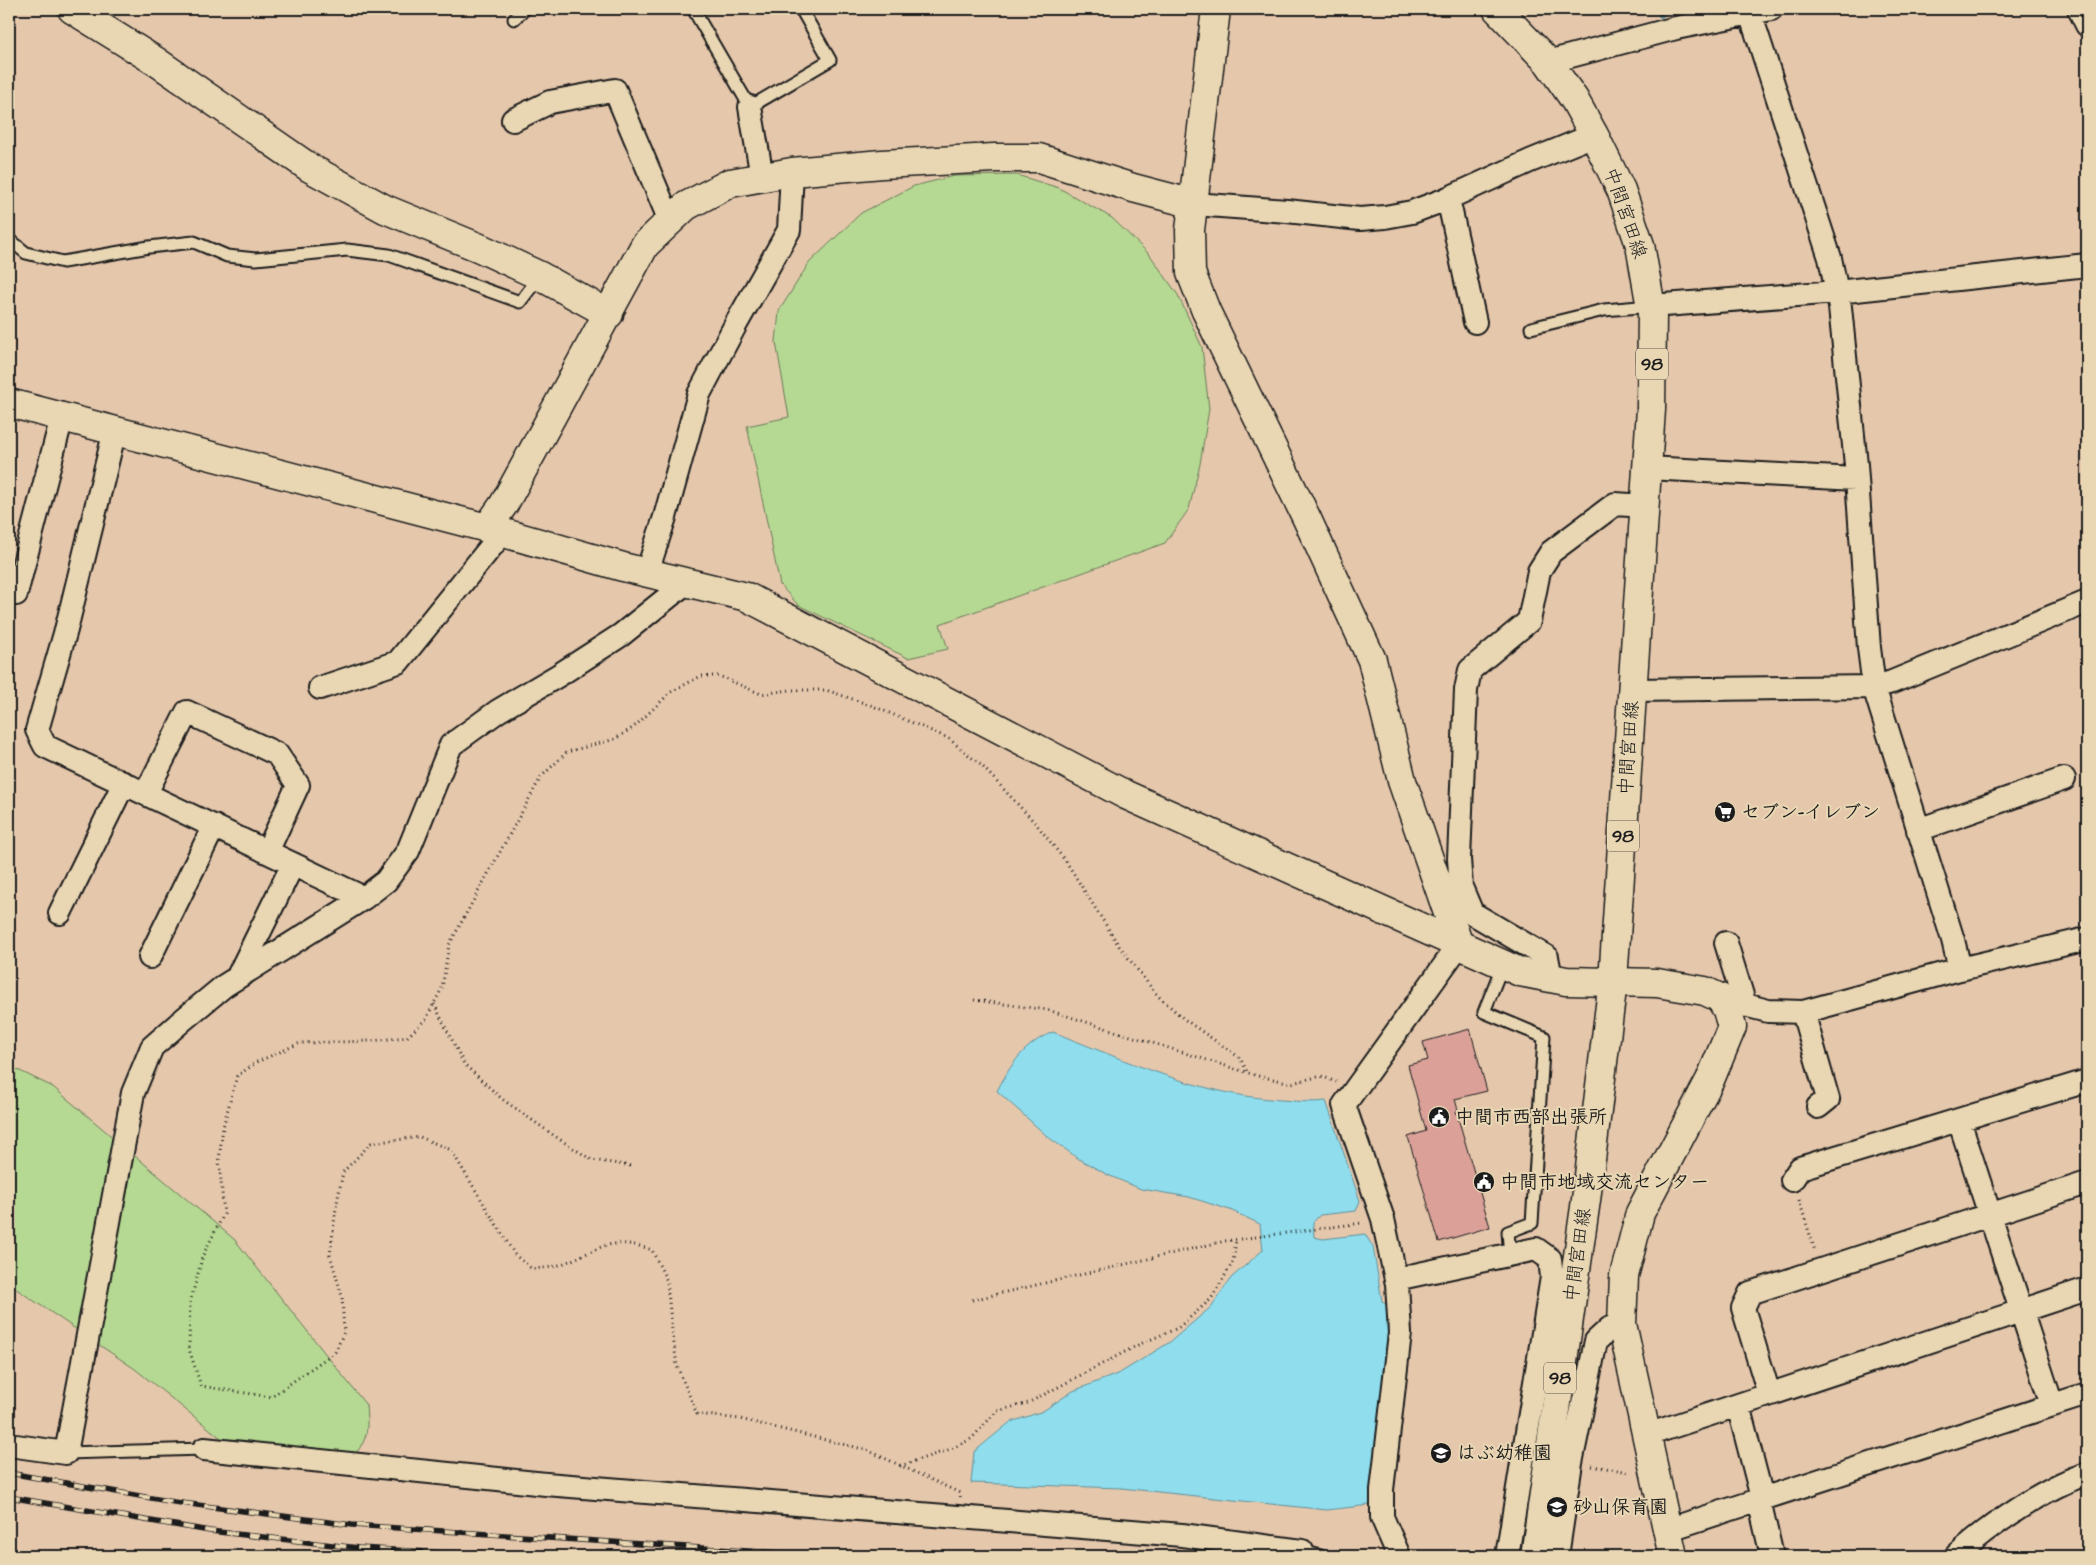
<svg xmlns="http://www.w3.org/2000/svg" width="2096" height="1565" font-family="'Architects Daughter','Klee One',sans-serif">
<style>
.green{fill:#b5d892;stroke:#687a57}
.water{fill:#8fdded;stroke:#619099}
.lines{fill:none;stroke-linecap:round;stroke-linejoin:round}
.stream{stroke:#619099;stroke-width:6}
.building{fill:#dba199;stroke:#1c1c1c}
.service-casing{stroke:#1c1c1c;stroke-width:15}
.minor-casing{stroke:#1c1c1c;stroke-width:26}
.tertiary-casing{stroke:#1c1c1c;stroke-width:31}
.primary-casing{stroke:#1c1c1c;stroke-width:31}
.path{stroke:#1c1c1c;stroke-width:3;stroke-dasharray:1 4;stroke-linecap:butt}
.service{stroke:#e9d7b4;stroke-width:11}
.minor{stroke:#e9d7b4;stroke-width:22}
.tertiary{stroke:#e9d7b4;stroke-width:28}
.primary{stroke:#e9d7b4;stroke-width:28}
.rail-casing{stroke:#1c1c1c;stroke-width:5.5}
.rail{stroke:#e9d7b4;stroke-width:4;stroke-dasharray:11;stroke-linecap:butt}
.labels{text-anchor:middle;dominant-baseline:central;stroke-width:4;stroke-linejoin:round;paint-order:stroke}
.shield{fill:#e9d7b4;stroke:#5a544a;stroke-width:1}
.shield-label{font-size:18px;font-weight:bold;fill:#1c1c1c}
.street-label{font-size:19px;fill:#1c1c1c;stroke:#e9d7b4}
.poi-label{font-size:19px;font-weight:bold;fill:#1c1c1c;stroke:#e9d7b4;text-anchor:start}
</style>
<rect width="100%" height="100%" fill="#e5c7ac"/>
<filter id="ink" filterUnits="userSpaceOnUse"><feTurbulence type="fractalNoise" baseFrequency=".02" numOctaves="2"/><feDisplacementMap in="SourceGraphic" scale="10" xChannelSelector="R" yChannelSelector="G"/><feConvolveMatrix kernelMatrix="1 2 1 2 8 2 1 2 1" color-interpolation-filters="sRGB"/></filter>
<g filter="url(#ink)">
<!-- green -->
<path class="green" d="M1017 175 1059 188 1112 218 1150 255 1178 295 1202 347 1209 409 1200 464 1189 509 1165 543 940 624 948 649 908 658 798 605 780 585 747 426 789 417 776 342 779 311 809 263 861 213 914 186 954 176Z
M9 1068 20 1071 53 1087 235 1240 366 1405C368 1431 369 1439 351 1459L276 1460 222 1439 135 1369 9 1284Z"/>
<!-- water -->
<path class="water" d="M1053 1032C1127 1061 1200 1095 1281 1100 1296 1101 1311 1103 1326 1101L1360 1201 1356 1211 1320 1215 1313 1222 1314 1237 1323 1239 1365 1234 1373 1247 1382 1301 1390 1308 1392 1359 1384 1368 1370 1505 1327 1510 1121 1488 971 1483 974 1452 1009 1423 1043 1411 1073 1391 1120 1373 1170 1342 1211 1307 1231 1278 1263 1250 1260 1224 1230 1210 1189 1197 1141 1189 1108 1175 1079 1159 1048 1137 997 1091C1011 1064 1024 1044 1053 1032Z"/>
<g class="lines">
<!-- stream -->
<path class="stream" d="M1661 15V9"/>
</g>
<!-- building -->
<path class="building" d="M1470 1029 1487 1091 1455 1099 1458 1110 1456 1111 1490 1227 1439 1242 1408 1137 1426 1131 1408 1065 1428 1060 1423 1042Z"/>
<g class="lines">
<!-- service casing -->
<g class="service-casing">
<path id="service" d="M693 9 750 107 830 60 801 9
M514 19 525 9
M9 239 26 253 63 262 149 247 194 242 227 256 256 259 347 250 389 255 520 302 540 276
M1531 328 1604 310 1651 306
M1503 964 1484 1012 1544 1037 1532 1223 1508 1232 1510 1255
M66 1453 204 1449
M1302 1551 1321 1556"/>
</g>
<!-- minor casing -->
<g class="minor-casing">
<path id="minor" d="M2079 9 2087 25
M1750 13 1830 258 1840 307 1856 465 1869 648 1874 687 1953 940 1960 969
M1548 62 1676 28 1771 9
M750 107 762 177
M513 120 550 102 615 90 670 221
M1448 198 1475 322
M1194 204 1287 211 1360 219 1385 217 1412 212 1444 200 1530 161 1594 135
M1651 306 1837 292 2087 265
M115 430 66 630 37 730 45 746 364 898
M1647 468 1856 479
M647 572 665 517 699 394 736 324 789 230 792 172
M16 594 62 417
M320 688 398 662 503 532
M1633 690 1874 687 1892 682 2087 602
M146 793 187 712 277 754 298 785 267 852
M1918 830 2064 779
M60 913 124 783
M1726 943 1745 1005
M150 957 214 826
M237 978 293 864
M1551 978 1547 957 1472 913 1461 887 1459 859 1466 690 1470 670 1529 621 1539 571 1551 552 1615 504 1645 506
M1727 1010 1745 1005 1768 1011 1803 1012 1960 969 2087 939
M1803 1012 1828 1099 1818 1107
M1959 1120 2052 1405
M1792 1180 1800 1168 2087 1081
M1396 1279 1536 1249 1550 1259 1552 1277 1507 1556
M2087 1289 1738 1405 1760 1490 1759 1500 2087 1394
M1769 1394 1743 1308 1750 1293 2087 1183
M1647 1435 1738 1405
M9 1445 66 1453 133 1093 152 1047 184 1019 224 986 364 898 386 881 408 851 451 745 498 711 559 675 621 635 687 582
M204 1449 546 1484 1182 1535 1302 1551
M1667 1530 1759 1500 1772 1556
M1399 1556 1382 1517V1490L1400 1333 1397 1284 1383 1219 1344 1105 1459 945
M1557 1556 1571 1463 1596 1341 1610 1328 1622 1324
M1956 1556C1986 1528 2048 1485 2087 1474"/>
</g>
<!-- tertiary casing -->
<g class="tertiary-casing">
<path id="tertiary" d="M72 9 157 62 310 168 385 209 480 248 540 276 609 314
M1216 9 1190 230 1191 273 1206 311 1307 519 1372 660 1402 781 1459 945
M9 403 487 528 623 567 747 597 1126 795 1520 972 1566 981 1657 983 1705 991 1720 998 1727 1010 1732 1027 1710 1080 1640 1213 1624 1276 1622 1324 1673 1556
M487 528 504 504 645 245 686 206 730 183 792 172 882 164 994 158H1039L1133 188 1194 204"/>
</g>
<!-- primary casing -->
<g class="primary-casing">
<path id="primary" d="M1497 9 1548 62 1574 99 1594 135 1621 190 1640 245 1652 313 1651 409 1613 981 1586 1200 1535 1556"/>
</g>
<!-- path -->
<path class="path" d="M974 1000 1048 1010 1258 1076 1292 1083 1321 1076 1336 1082
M434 1004 464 1064 502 1099 559 1139 592 1160 632 1166
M1799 1200 1815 1251
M972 1300 1225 1241 1362 1223
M900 1466 951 1449 971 1439 997 1411 1028 1403 1140 1344 1178 1328 1211 1299 1233 1262 1236 1240
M1592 1466 1630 1472
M960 1497V1493L867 1450 740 1419 697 1414 677 1366 671 1322 667 1281 652 1250C607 1234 599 1251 559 1265 551 1268 541 1268 532 1269L515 1255 451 1150 420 1137 371 1143 343 1172 336 1208 330 1255 342 1296 344 1332 335 1352 271 1397 201 1386 189 1349 190 1303 203 1255 224 1214 219 1160 223 1127 237 1076 257 1062 300 1043 371 1041 407 1037 426 1019 442 988 449 945 541 777 567 752 615 739 634 727 671 692 701 676H719L761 694 790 690H826L873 706 948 738 982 766 1037 825 1067 863 1119 946 1157 995 1184 1019 1240 1058 1248 1073"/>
<!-- service -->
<use href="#service" class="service"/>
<!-- minor -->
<use href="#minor" class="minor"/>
<!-- tertiary -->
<use href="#tertiary" class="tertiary"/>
<!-- primary -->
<use href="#primary" class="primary"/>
<!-- rail casing -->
<g class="rail-casing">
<path id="rail" d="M9 1473 174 1502 352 1525 823 1556
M9 1497 210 1531 359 1548 496 1556"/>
</g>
<!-- rail -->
<use href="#rail" class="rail"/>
</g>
</g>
<!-- icons -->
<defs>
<g id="supermarket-disc" transform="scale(1.125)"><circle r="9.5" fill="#1c1c1c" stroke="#e9d7b4"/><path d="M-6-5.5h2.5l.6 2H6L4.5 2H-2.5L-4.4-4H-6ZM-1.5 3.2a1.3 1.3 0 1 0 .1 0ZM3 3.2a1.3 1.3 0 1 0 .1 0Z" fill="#fff"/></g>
<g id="civic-disc" transform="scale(1.125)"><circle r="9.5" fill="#1c1c1c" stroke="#e9d7b4"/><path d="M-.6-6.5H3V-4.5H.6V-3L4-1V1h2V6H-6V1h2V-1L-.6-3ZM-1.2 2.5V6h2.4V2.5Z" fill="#fff"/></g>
<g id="school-disc" transform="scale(1.125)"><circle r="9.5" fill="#1c1c1c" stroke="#e9d7b4"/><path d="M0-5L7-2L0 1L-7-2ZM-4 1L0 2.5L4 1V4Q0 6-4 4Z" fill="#fff"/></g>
</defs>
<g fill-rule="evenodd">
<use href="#supermarket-disc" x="1725" y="812"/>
<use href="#civic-disc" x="1439" y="1117"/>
<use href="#civic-disc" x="1484" y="1182"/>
<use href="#school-disc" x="1441" y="1453"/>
<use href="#school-disc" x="1557" y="1507"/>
</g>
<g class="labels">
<!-- shield labels -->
<g class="shield">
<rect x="1636" y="348.5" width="32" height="31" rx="4"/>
<rect x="1607" y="820.5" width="32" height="31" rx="4"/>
<rect x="1544" y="1362.5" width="32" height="31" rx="4"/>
</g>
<g class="shield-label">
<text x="1652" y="364">98</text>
<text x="1623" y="836">98</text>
<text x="1560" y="1378">98</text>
</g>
<!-- street labels -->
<g class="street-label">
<text transform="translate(1625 213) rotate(71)">中間宮田線</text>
<text transform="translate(1629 748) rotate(-86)">中間宮田線</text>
<text transform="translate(1578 1255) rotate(-82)">中間宮田線</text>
</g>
<!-- poi labels -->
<g class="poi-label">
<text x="1741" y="812">セブン-イレブン</text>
<text x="1455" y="1117">中間市西部出張所</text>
<text x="1500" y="1182">中間市地域交流センター</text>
<text x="1457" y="1453">はぶ幼稚園</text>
<text x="1573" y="1507">砂山保育園</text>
</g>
</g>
<!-- margin -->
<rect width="2096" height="1565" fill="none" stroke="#e9d7b4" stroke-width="30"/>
<rect x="15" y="15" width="2066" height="1535" fill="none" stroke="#1c1c1c" stroke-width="2" filter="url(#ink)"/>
</svg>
